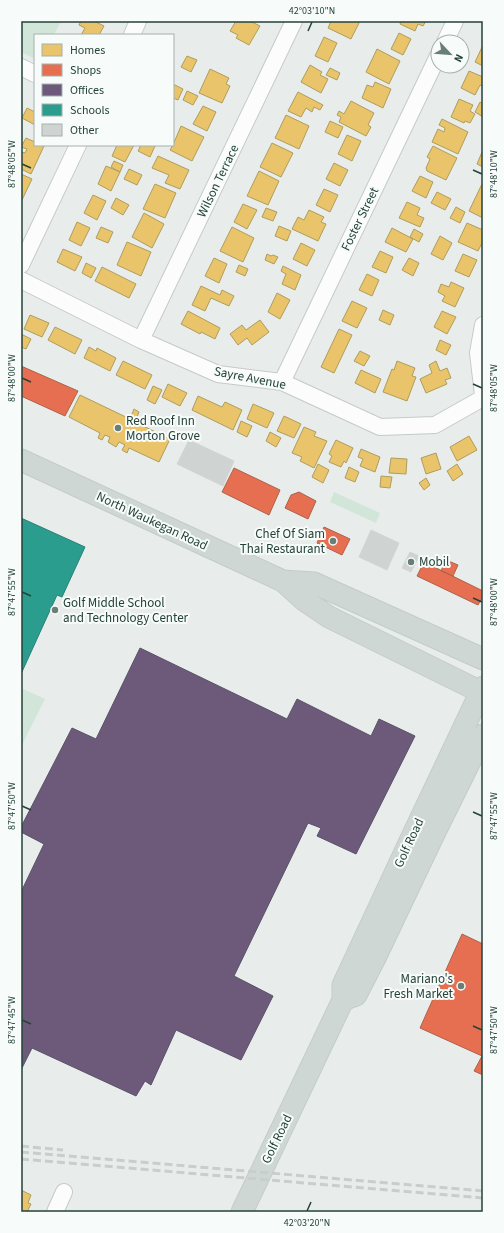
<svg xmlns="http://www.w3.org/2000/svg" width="504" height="1233" font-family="'Source Sans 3',sans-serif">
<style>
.green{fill:#d1e6d8}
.homes{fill:#e9c46a;stroke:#ae9d5c}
.shops{fill:#e76f51;stroke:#ac624a}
.offices{fill:#6d597a;stroke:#575267}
.schools{fill:#2a9d8f;stroke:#288276}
.building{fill:#cfd4d2;stroke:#d1d6d4}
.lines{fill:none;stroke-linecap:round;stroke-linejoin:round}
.minor-casing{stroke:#c5cac8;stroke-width:18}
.major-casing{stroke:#c3ccc9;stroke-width:23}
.minor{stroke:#fcfcfc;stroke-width:16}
.major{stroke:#cfd7d5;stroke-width:21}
.rail{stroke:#c9cdcc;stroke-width:3;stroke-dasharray:8 4;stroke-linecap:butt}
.ticks{fill:none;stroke:#24423a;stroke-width:1.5}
.poi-dot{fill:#697e78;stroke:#f7fbf9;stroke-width:1.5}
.labels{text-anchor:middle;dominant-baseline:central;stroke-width:4;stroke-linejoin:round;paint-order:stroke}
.street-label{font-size:13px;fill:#24423a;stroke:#f7fbf9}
.poi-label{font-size:13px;fill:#24423a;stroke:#f7fbf9;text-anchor:start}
.neatline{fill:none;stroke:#24423a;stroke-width:1.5}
.ticks-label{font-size:10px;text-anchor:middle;fill:#24423a}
</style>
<rect width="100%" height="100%" fill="#e8edeb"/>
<!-- green -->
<path class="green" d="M21 21H61L54 35H35V59L21 52Z
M334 492 380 513 376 523 330 502Z
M21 688 45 699 21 747Z"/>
<!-- homes -->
<path class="homes" d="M81 21H94L104 26 99 35H81L85 28 79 25Z
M236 21H250L260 26 249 45 236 38 238 35 230 31Z
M331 21H360L351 39 328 28Z
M401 21H426L423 26 418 24 415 31 400 24Z
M399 33 411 39 403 55 391 49Z
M324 37 337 43 328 62 315 56Z
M483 45V66L475 62Z
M377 49 400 61 389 84 366 72Z
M187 56 197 60 191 72 181 67Z
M310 65 322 72 320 75 328 79 321 93 301 82Z
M330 68 340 73 337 80 326 75Z
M210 69 229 78 226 84 230 86 222 103 199 93Z
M469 71 483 77V87L480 85 475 95 461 88Z
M375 82 391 89 383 108 362 98 367 85 373 87Z
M173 84 183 89 178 100 173 98Z
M187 91 198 96 193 105 183 100Z
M298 92 323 105 320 110 314 107 312 112 306 108 301 117 288 111Z
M459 99 473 105 470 111 475 114 470 123 465 121 464 123 451 117Z
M351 101 374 113 368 125 371 127 366 136 339 122 341 117 337 115 339 111 344 114Z
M480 102 483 104V117L475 112Z
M203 106 216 112 207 131 193 124Z
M27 108 35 112V125L22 118Z
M286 115 309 126 299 149 275 138Z
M442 119 468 132 458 154 432 142 438 129 444 132 445 128 439 125Z
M330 121 343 127 338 138 325 132Z
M181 126 204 137 192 161 170 150 173 145Z
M347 135 361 141 352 161 338 154Z
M26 138 35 142V145H41L44 146 31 174 21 169V152L25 153 27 149 21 147Z
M272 143 293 153 281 177 260 167Z
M117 145H134L125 162 112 156Z
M141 145H152L155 146 150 157 138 151Z
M433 146 457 158 446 180 427 171 426 168 430 159 427 157Z
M482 152H483V167L477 164Z
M158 156 189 170 180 189 165 183 169 175 152 168Z
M114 161 123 165 120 172 111 167Z
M334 163 348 170 340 186 326 179Z
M106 166 120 172 111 191 98 184Z
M129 169 142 175 137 185 124 179Z
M259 171 279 181 268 205 247 196Z
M21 174 32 179 21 202Z
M420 176 433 182 426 198 412 191Z
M155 184 176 193 165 218 143 209Z
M482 184 483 185V218L469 211Z
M324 189 338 195 330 212 316 205Z
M437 192 451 199 445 210 431 203Z
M93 195 106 201 97 220 84 213Z
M116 198 129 205 123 215 111 208Z
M407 202 420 208 417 215 424 218 420 227 399 218Z
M243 204 257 210 247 229 234 222Z
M456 207 465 212 460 223 450 218Z
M266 208 277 212 273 221 262 217Z
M309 210 324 217 321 222 326 224 318 241 292 229 298 217 304 220Z
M144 213 164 224 152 248 132 237Z
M77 222 90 228 81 246 69 240Z
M467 223 483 230V241L478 251 458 242Z
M279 226 291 231 287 241 275 236Z
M101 227 113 232 108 243 96 238Z
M232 227 254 238 243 262 220 251Z
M392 228 413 239 406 252 385 242Z
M414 229 423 234 419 242 410 237Z
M440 236 452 243 443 260 431 254Z
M127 242 151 252 141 276 117 265Z
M301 243 315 250 307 266 293 259Z
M63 249 82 257 75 271 57 262Z
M380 251 393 257 386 273 372 267Z
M267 254 271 256 273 255 278 257 274 264 265 260Z
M463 254 477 260 469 277 455 271Z
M214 258 227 264 219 283 205 276Z
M409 258 419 263 413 276 402 270Z
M86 263 96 268 91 278 82 273Z
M239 265 248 269 245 276 236 272Z
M283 266 301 275 295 290 282 284 286 274 281 271Z
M102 267 136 284 129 298 95 281Z
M367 274 379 280 372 296 359 290Z
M451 282 464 288 455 307 442 301 445 296 438 292 441 284 449 287Z
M201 286 220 295 222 290 234 296 229 306 211 298 205 311 192 305Z
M277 293 290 300 280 319 268 312Z
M352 301 367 308 357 328 342 321Z
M383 310 394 315 390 325 379 320Z
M188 311 220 328 215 339 201 332 200 334 181 324Z
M442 311 456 317 447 334 434 327Z
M30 315 49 323 42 337 24 329Z
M260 320 269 332 252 345 247 338 238 345 230 334 242 325 246 330Z
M55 327 82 340 75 354 48 340Z
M339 329 352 335 334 373 321 367Z
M21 334 31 339 26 349 21 347Z
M440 340 451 345 446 355 436 350Z
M89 347 96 351 97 348 116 358 110 371 84 358Z
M360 351 370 356 364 366 354 361Z
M123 361 152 375 145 389 116 375Z
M397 361 415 368 412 376 416 377 407 401 383 392 392 369 394 370Z
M436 361 440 371 447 368 451 378 445 380 447 384 426 393 420 379 432 373 429 365Z
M361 370 381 379 375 393 355 383Z
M168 384 187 393 180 406 162 397Z
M153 386 162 390 155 404 147 400Z
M80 395 130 419 134 409 139 412 135 422 170 439 159 462 129 448 127 453 122 450 125 445 119 442 116 447 108 442 110 437 105 435 102 440 98 438 100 433 69 417Z
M198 396 222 407 225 402 242 410 233 430 192 410Z
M253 404 274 413 267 428 247 419Z
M284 416 301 424 294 438 277 431Z
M241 421 252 426 247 437 237 432Z
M304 427 316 432 314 436 327 441 314 468 300 461 302 457 292 453Z
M270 432 281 438 276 447 266 441Z
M469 436 477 450 457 461 450 447Z
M336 440 353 448 346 463 344 461 341 467 329 462 332 456 329 454Z
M361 449 380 457 375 472 360 466 363 459 358 457Z
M436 453 441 469 426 474 421 458Z
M391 458 407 459 406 474 389 473Z
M318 464 329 470 323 483 312 477Z
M457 464 463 474 453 481 447 471Z
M349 467 359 472 355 482 345 478Z
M381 476 392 477 390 488 380 487Z
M426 478 430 485 424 490 419 483Z
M21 1190 31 1195 28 1203 31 1204 27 1212H21Z"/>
<!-- shops -->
<path class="shops" d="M21 366 78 391 65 416 21 396Z
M234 468 280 490 269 515 222 492Z
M299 492 316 501 308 519 285 508 291 495Z
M324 527 350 539 342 555 317 543Z
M446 560 458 565 453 576 441 571Z
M424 562 483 591V596L478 605 417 576Z
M462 934 483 944V1075L474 1071 482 1056 420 1028Z"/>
<!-- offices -->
<path class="offices" d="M140 648 287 719 297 699 371 736 379 719 415 736 356 854 317 836 321 828 308 823 234 976 273 996 241 1060 176 1030 151 1085 145 1081 136 1096 32 1048 21 1070V892L44 844 21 832V827L72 728 96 739Z"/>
<!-- schools -->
<path class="schools" d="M21 518 85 547 62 597 57 595 21 674Z"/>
<!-- building -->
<path class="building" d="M189 440 234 461 223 486 177 464Z
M371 530 399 543 387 570 359 557Z
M410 552 419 556 411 572 402 568Z"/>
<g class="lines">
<!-- minor casing -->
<g class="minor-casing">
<path id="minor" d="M132 35 138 21
M445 42 455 21
M21 67 35 74
M21 265 78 145
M21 280 141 340 218 374 282 382 380 427 435 425 483 398
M483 325 478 353 483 395
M141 340 294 21
M282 382 438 56
M55 1212 64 1192"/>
</g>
<!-- major casing -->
<g class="major-casing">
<path id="major" d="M21 460 283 581 304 600 329 617 483 693
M283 581 314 583 483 659
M343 1000 356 995 375 958 433 836 483 735
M242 1212 343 1000V985L410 841 483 687"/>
</g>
<!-- minor -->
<use href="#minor" class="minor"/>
<!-- major -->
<use href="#major" class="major"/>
<!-- rail -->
<path class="rail" d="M21 1146 63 1150
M21 1152 483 1191
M21 1159 483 1198"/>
</g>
<!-- ticks -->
<path class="ticks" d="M308 31 312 22M22 164 31 168M473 170 482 174M22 378 31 382M473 384 482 388M22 592 31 596M473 598 482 602M22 806 31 810M473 812 482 816M22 1020 31 1024M473 1026 482 1030M307 1211 311 1202"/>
<!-- markers -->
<g class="poi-dot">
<circle cx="118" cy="428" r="4"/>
<circle cx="333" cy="541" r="4"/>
<circle cx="411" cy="562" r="4"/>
<circle cx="55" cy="610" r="4"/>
<circle cx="461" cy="986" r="4"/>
</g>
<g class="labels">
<!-- street labels -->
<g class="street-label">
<text transform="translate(218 181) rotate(-64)">Wilson Terrace</text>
<text transform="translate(360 219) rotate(-64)">Foster Street</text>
<text transform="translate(250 378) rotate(11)">Sayre Avenue</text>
<text transform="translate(152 521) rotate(25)">North Waukegan Road</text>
<text transform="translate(409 843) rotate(-65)">Golf Road</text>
<text transform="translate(277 1139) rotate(-64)">Golf Road</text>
</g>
<!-- poi labels -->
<g class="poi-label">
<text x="126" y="421">Red Roof Inn<tspan x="126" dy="15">Morton Grove</tspan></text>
<text x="325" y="534" text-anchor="end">Chef Of Siam<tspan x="325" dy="15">Thai Restaurant</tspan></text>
<text x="419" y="562">Mobil</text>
<text x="63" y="603">Golf Middle School<tspan x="63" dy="15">and Technology Center</tspan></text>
<text x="453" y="979" text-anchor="end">Mariano's<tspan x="453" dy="15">Fresh Market</tspan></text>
</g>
</g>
<!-- border -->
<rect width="504" height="1233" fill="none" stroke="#f7fbf9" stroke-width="44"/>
<!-- legend -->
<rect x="34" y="34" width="140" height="112" fill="#f7fbf9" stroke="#a3b1ad"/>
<rect x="42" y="44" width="20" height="12" fill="#e9c46a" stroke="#a3b1ad"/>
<text x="70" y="54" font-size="12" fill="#24423a">Homes</text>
<rect x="42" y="64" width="20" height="12" fill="#e76f51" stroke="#a3b1ad"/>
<text x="70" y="74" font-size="12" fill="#24423a">Shops</text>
<rect x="42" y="84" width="20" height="12" fill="#6d597a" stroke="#a3b1ad"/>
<text x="70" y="94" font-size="12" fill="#24423a">Offices</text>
<rect x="42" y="104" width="20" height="12" fill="#2a9d8f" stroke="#a3b1ad"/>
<text x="70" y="114" font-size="12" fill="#24423a">Schools</text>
<rect x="42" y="124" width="20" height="12" fill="#cfd4d2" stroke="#a3b1ad"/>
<text x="70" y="134" font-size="12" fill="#24423a">Other</text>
<!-- north arrow -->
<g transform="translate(450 54) rotate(116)"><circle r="19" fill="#f7fbf9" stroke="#a3b1ad"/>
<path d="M0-3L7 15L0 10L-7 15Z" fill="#697e78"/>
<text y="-6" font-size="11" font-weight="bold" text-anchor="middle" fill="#24423a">N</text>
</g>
<rect x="22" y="22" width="460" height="1189" class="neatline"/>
<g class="ticks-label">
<text x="312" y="14">42°03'10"N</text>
<text transform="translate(11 164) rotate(-90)" y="4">87°48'05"W</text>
<text transform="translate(493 174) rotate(-90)" y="4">87°48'10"W</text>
<text transform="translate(11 378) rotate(-90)" y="4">87°48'00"W</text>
<text transform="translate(493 388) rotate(-90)" y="4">87°48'05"W</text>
<text transform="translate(11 592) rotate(-90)" y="4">87°47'55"W</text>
<text transform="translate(493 602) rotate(-90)" y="4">87°48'00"W</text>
<text transform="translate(11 806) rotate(-90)" y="4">87°47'50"W</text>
<text transform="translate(493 816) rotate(-90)" y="4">87°47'55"W</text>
<text transform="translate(11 1020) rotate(-90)" y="4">87°47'45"W</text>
<text transform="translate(493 1030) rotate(-90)" y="4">87°47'50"W</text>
<text x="307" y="1226">42°03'20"N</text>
</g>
</svg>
